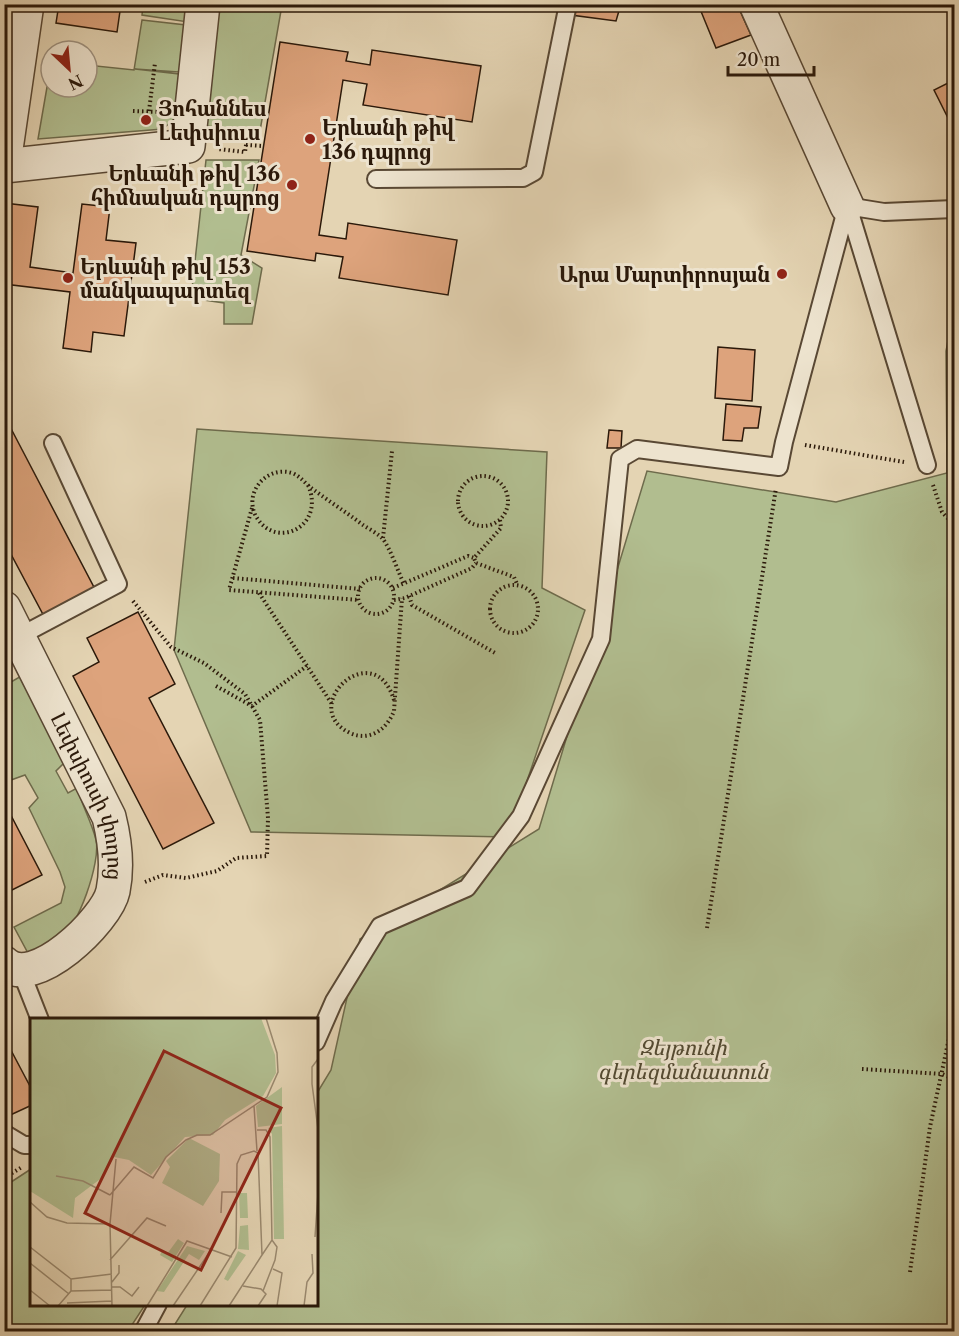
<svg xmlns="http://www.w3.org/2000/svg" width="959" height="1336" font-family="'Libre Caslon Text','Noto Serif Armenian',serif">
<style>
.green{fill:#b1bd8f;stroke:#6e6b4c;stroke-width:1.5}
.building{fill:#dda37c;stroke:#2b190a;stroke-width:1.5}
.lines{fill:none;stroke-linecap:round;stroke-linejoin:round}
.service-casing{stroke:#594834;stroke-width:20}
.minor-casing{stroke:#594834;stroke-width:36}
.path{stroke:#2b190a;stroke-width:4;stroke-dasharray:1.5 3;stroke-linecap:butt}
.service{stroke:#ede3ce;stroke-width:16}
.minor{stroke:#ede3ce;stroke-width:33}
.poi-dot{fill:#8f2418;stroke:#ede3ce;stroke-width:2}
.labels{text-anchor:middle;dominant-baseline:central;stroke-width:6;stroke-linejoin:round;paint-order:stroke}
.poi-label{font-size:21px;font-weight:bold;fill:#2b190a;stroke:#ede3ce;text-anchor:start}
.street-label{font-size:21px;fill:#2b190a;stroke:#ede3ce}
.park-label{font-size:21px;font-style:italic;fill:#534a32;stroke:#ede3ce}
.inset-road{fill:none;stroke:#9a896f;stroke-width:1.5}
.view{fill:#8f2418;fill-opacity:0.15;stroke:#8f2418;stroke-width:3}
.inset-edge{fill:none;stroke:#2b190a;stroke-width:3}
</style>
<rect width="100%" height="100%" fill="#e4d4b3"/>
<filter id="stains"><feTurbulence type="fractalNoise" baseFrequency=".00333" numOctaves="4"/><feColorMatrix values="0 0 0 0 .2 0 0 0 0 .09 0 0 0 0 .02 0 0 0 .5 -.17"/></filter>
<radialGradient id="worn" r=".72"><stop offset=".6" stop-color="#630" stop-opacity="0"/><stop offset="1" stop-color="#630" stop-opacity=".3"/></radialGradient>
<!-- green -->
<path class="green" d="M143 5H190L188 22 142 15Z
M219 5H282L260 131 205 126Z
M142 20 186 25 179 72 135 69 179 74 175 118 163 129 38 139 51 64V87H87V65L134 70Z
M206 160H259L241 255 262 268 252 324H224V303L191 298Z
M954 309V1331L170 1332 187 1305 316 1304 317 1093 331 1070 360 939 539 829 647 471 836 502 947 473 946 351Z
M197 429 547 452 542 588 585 610 508 837 251 832 174 650Z
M23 675 65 762 56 771 68 793 77 788C82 805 92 823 96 840 101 862 78 928 59 941 50 947 39 950 29 955L14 927 61 903 65 887 60 872 29 808 38 798 25 775 11 780 5 767 4 686Z
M31 1169 32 1304 145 1305 128 1331H5V1186Z"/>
<!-- building -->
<path class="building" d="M59 4H121L117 32 56 23Z
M574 4H621L616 21 571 15Z
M698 4H737L751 35 716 48Z
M280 42 348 52 346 61 370 65 372 50 481 66 472 122 363 105 367 84 343 80 319 235 346 239 348 223 457 240 448 295 339 278 343 257 316 253 315 261 247 251Z
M954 80V120L950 122 934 90Z
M4 203 38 207 30 267 73 273 82 204 110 207 106 240 136 243 124 336 93 332 91 352 63 348 70 292 4 284Z
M718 347 755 350 752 401 715 398Z
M726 404 761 407 758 428H744L742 441 723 440Z
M6 419 97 593 46 620 4 541V420Z
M609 430 622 431 621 448H607Z
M138 612 175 684 149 698 214 823 163 849 73 676 99 662 87 638Z
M4 802 42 875 4 894Z
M4 1037 32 1090V1105L6 1117 4 1114Z"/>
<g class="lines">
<!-- service casing -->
<g class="service-casing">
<path id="service" d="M376 179 523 178 534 172 568 4
M847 206 884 212 954 209
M848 206 927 465
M18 637 118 584 53 443
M20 969 40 1020
M316 1042 334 1001 380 926 467 888 521 816 601 639 620 459 637 449 779 467 784 442 847 206
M4 1133 24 1145H32
M143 1332 158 1304"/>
</g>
<!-- minor casing -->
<g class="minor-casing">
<g id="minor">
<path d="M756 4 847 206"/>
<path d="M4 163 27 4"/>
<path d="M4 166 188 146 203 4"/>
<path id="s1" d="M4 608 109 817C115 841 118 866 113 891 107 920 33 992 4 963"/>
</g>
</g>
<!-- path -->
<path class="path" d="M133 111 161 112
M149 111 155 63
M218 135 247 138 245 152 218 149
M246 145 263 146
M805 445 904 462
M458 501a25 25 0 1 1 50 0a25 25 0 1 1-50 0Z
M308 485C326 526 277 550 257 518 242 494 266 465 292 473 300 476 304 482 310 487 327 500 346 512 363 525 369 529 377 533 382 538 390 547 398 572 404 584
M933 485 942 512 954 525
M252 508 229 590 359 600
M500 520 501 528 474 558 476 563 514 577 517 584
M383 538 392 451
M233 578 360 589
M358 596a18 18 0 1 1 36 0a18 18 0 1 1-36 0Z
M490 609a24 24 0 1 1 48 0a24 24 0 1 1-48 0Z
M393 588 468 556 474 558
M259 593 332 704
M409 596 412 605 495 653
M394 600 405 598 472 568 476 563
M133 601 171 647 204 663 245 694 260 720 268 818 267 856 236 858 217 871 186 878 163 875 145 882
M216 686 252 706 307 666
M394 700C374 634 296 707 350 733 370 742 387 729 394 711L402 598
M707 928 776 488
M862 1069 942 1074 954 1079
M4 1178 22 1167
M910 1272 930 1127 954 1015"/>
<!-- service -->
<use href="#service" class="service"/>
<!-- minor -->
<use href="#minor" class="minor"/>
</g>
<!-- markers -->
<g class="poi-dot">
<circle cx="146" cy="120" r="6"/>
<circle cx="310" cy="139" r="6"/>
<circle cx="292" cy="185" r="6"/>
<circle cx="782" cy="274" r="6"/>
<circle cx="68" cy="278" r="6"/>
</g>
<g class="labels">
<!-- poi labels -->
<g class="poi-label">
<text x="158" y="108">Յոհաննես<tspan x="158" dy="24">Լեփսիուս</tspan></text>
<text x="322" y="127">Երևանի թիվ<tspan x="322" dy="24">136 դպրոց</tspan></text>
<text x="280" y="173" text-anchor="end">Երևանի թիվ 136<tspan x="280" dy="24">հիմնական դպրոց</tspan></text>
<text x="80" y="266">Երևանի թիվ 153<tspan x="80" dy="24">մանկապարտեզ</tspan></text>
<text x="770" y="274" text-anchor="end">Արա Մարտիրոսյան</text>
</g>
<!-- street labels -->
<g class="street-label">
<text stroke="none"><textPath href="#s1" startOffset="208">Լեփսիուսի փողոց</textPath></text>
</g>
<!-- park labels -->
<g class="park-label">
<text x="683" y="1047">Զեյթունի<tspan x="683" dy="24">գերեզմանատուն</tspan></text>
</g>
</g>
<!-- overview -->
<g transform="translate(30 1018)">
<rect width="288" height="288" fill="#e4d4b3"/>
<path d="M0 0H231L245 37 246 55 233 78 195 102 183 117 155 119 121 157 99 142 84 139 73 159 45 180 43 200 0 173ZM252 69V106L228 109 226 88ZM252 108 254 221H244L242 116 238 110ZM159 120 190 136 189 163 173 188 132 165 140 149 136 143ZM209 175H217L218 200H210ZM218 207 219 232 208 231 210 208ZM148 221 154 225 142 244 130 237 132 233 137 236ZM157 228 175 233 169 242 159 236 134 274 127 273ZM208 233 216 237 198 263 194 261Z" fill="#b1bd8f"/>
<path class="inset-road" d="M224 88 227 133M288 111 282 66V49L288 41M227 112H236L240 119 242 222M26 158 53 163 80 177M80 177 104 149 123 160 136 139 156 122 167 117H180L237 79 248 54 247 35 236 0M0 184 17 199 37 205 80 206M191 195 192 174H207M285 219 288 175M0 229 41 261V273M232 237 242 222 247 229 245 242 233 273M80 242 117 200 136 208M0 245 39 276M243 251 252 255 247 288M41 261 82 256M82 264 89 255V247M213 268 231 271 236 276 228 288M82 269H90L102 278 109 269M0 272 20 288M37 285 82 283M28 288 41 273 82 272M82 288 80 206 86 141M117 288 157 223 202 239M143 288 181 232M170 288 206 230 207 146 211 137 224 133 228 135 232 237 199 288M274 288 277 264 283 255 282 236"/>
<path class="view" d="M134 33 251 90 171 252 55 195Z"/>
<rect width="288" height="288" class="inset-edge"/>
</g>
<!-- margin -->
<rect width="959" height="1336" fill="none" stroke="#e4d4b3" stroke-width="24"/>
<rect x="6" y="6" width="947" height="1324" fill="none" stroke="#2b190a" stroke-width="3"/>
<rect x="12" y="12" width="935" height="1312" fill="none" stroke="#2b190a" stroke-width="1.5"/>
<!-- north arrow -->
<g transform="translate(69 69) rotate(154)"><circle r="28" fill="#ede3ce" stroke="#9f9280" stroke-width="1.5"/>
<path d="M0-4.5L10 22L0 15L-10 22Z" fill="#8f2418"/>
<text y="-9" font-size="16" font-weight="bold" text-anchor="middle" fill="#2b190a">N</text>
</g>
<!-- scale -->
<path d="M728 66v9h86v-9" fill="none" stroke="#2b190a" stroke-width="3"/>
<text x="737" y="66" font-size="18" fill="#2b190a" stroke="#ede3ce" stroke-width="4.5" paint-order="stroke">20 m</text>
<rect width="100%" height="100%" filter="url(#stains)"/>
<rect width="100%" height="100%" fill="url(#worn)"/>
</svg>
